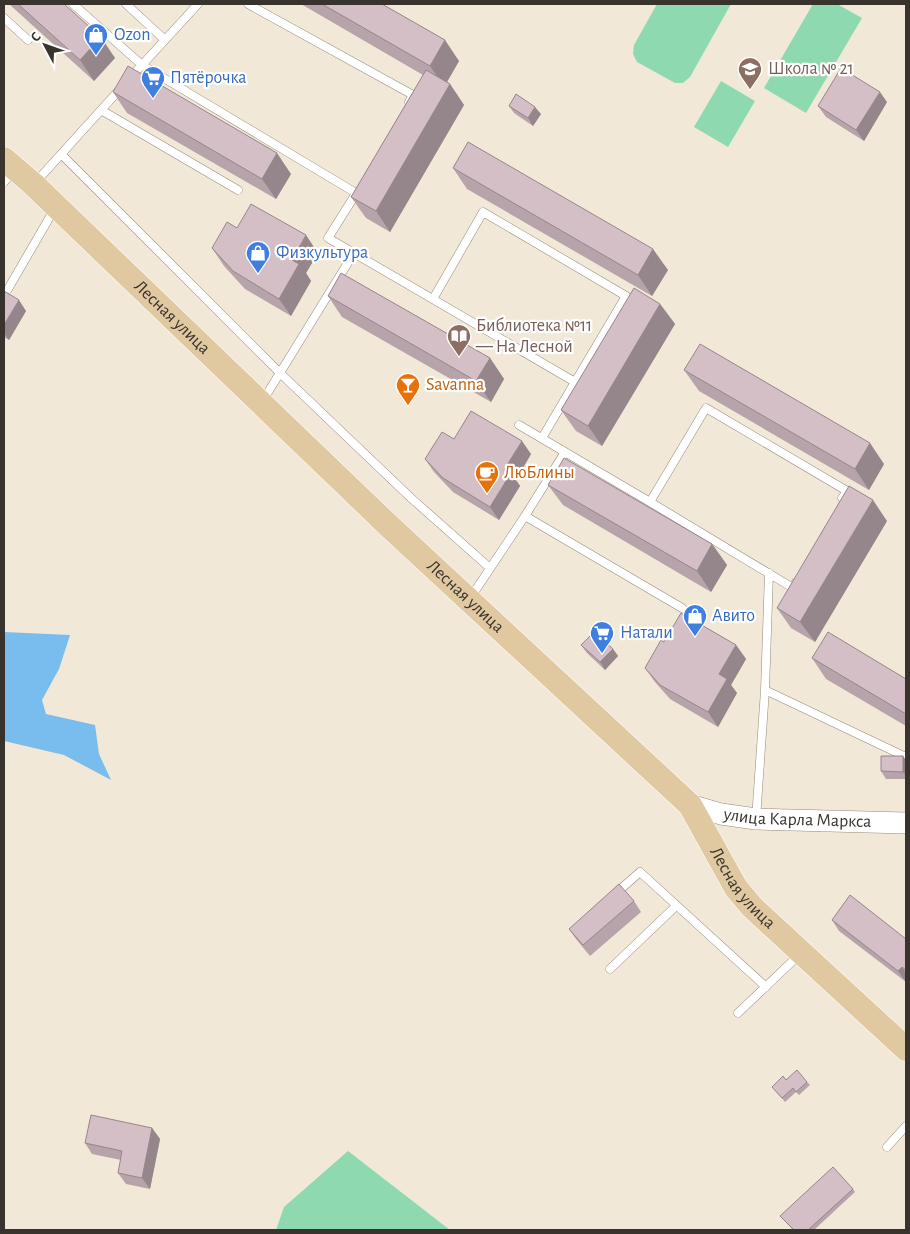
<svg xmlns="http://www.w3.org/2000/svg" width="910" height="1234" font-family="'Alegreya Sans',sans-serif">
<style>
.green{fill:#8ed9af}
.water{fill:#79bcee}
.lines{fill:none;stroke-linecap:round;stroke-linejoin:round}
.service-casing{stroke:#948b7b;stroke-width:9}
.secondary-casing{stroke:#948b7b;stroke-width:22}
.primary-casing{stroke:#fff;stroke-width:25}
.service{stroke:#fff;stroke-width:8}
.secondary{stroke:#fff;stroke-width:21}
.primary{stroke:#e0c8a0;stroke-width:24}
.wall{fill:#b7a4aa}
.shaded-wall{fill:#95868b}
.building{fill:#d5bfc6;stroke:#95868b}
.labels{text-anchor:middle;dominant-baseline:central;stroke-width:4.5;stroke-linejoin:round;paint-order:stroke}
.shop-label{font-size:18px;fill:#366cbe;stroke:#fff;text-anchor:start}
.education-label{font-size:18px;fill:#785e54;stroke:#fff;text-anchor:start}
.street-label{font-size:18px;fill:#38342d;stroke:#fff}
.food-label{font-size:18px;fill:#c56008;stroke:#fff;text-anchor:start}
</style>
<rect width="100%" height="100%" fill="#f2e8d7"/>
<!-- green -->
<path class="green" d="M657 4H731L690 77 683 83H675L637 62 633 54 634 45Z
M813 4H837L862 18 806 113 764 88Z
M721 81 755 101 728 147 694 127Z
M348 1151 450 1230H276L284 1207Z"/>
<!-- water -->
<path class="water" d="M4 632 70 635 59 669 42 700 46 714 95 725 99 754 111 780 64 755 4 741Z"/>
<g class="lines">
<!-- service casing -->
<g class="service-casing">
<path id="service" d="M73 4 142 65 356 193
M126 4 165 40
M248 4 413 95 409 102
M4 18 28 40
M131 77 198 4
M101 110 238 190
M61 154 280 373 411 498 490 568
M4 182 14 171
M35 183 121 88
M357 192 328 238 575 382 542 438
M8 289 55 208
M433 299 483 212 626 296 575 382
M262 402 354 253
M519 425 650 502 793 588 796 582
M650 502 706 408 847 491 842 498
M525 516 682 608
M471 597 525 516 565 452
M765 690 906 757
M756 819 765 690 769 573
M615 894 640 872 766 987
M610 969 676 906
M738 1013 800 954
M887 1147 906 1126"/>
</g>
<!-- secondary casing -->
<g class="secondary-casing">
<g id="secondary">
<path id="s1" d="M690 805 721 814 756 819 906 823"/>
</g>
</g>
<!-- primary casing -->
<g class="primary-casing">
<g id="primary">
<path id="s2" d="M4 159 33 184 388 525 690 805 736 888 752 907 906 1049"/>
</g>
</g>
<!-- service -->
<use href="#service" class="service"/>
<!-- secondary -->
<use href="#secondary" class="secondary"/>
<!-- primary -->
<use href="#primary" class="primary"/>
</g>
<!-- wall -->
<path class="wall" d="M9 4H64L115 58 94 81Z
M301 4H382L459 61 447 82 450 84 464 105 390 232 366 218 351 197 423 75Z
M113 92 291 174 276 199 127 113Z
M887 102 864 141 826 117 818 106Z
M509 106 541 114 533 126 514 113Z
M453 168 668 270 652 296 467 189Z
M237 228 318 253 306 273 311 281 291 316 245 289 224 266 212 248Z
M4 291 26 311 9 340 4 337Z
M328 296 490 358 504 379 491 402 342 317Z
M660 304 675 324 602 446 576 431 561 410Z
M684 370 884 464 869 490 699 391Z
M454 439 531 454 516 480 520 486 499 520 453 492 434 472 425 459Z
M548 485 712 544 727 565 711 592 563 505Z
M887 521 815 642 791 628 777 608Z
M664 642 736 645 746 659 731 685 737 693 718 727 670 699 655 682 645 668Z
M581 645 613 649 618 656 605 670 587 653Z
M812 658 906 679V726L826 679Z
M906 760V779H886L881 771Z
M634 901 641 912 590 956 576 939 569 929Z
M832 920 906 939V982L839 931Z
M786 1080 807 1082 810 1085 799 1095 796 1092 785 1102 772 1087Z
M152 1128 160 1139 150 1189 126 1184 118 1173 121 1160 92 1154 85 1143Z
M853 1189 855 1192 814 1230H793L780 1216Z"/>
<!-- shaded-wall -->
<path class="shaded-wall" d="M101 37 115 58 94 81 80 60Z
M445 40 459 61 444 87 430 66Z
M450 84 464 105 390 232 376 211Z
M880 92 887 102 864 141 856 130Z
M535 107 541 114 533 126 528 118Z
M277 153 291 174 276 199 262 179Z
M306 235 318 253 306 273 311 281 291 316 279 299 292 260Z
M653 249 668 270 652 296 638 275Z
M19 300 26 311 9 340 4 333V325Z
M660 304 675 324 602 446 588 426Z
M490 358 504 379 491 402 476 381Z
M522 441 531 454 516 480 520 486 499 520 490 507 504 470Z
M870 443 884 464 869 490 855 469Z
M873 500 887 521 815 642 800 622Z
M712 544 727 565 711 592 697 571Z
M736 645 746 659 731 685 737 693 718 727 708 712 719 674Z
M613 649 618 656 605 670 600 662Z
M903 756 906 760V776L903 772Z
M902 967 906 973V982L898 971Z
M152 1128 160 1139 150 1189 142 1178Z"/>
<!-- building -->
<path class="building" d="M18 4H64L101 37 80 60Z
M322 4H382L445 40 430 66Z
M128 66 277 153 262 179 113 92Z
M841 68 880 92 856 130 818 106Z
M426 70 450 84 376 211 351 197Z
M516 94 535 107 528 118 509 106Z
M468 142 653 249 638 275 453 168Z
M251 204 306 235 292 260 299 264 279 299 233 271 212 248 227 222 237 228Z
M341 273 490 358 476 381 328 296Z
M634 288 660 304 588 426 561 410Z
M4 291 19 300 4 325Z
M700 344 870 443 855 469 684 370Z
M471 411 522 441 504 470 511 473 490 507 443 478 425 459 442 432 454 439Z
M564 458 712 544 697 571 548 485Z
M849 486 873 500 800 622 777 608Z
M681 613 736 645 719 674 727 679 708 712 660 685 645 668 661 640 664 642Z
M594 632 613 649 600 662 581 645Z
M828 632 906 679V714L812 658Z
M881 756H903V772L881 771Z
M619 884 634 901 583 945 569 929Z
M850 895 906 939V970L902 967 898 971 832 920Z
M797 1070 807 1082 796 1092 793 1088 782 1098 772 1087 783 1076 786 1080Z
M91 1115 152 1128 142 1178 118 1173 122 1151 85 1143Z
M833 1167 853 1189 808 1230H794L780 1216Z"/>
<!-- icons -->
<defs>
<g id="shop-pin" transform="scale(1.25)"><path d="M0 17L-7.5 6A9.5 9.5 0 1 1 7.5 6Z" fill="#3f7fe0" stroke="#fff"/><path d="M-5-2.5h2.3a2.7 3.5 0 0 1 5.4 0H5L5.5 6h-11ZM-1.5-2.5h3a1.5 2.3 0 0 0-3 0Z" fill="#fff"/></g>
<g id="school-pin" transform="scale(1.25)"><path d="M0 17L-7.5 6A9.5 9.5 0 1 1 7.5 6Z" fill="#8d6e63" stroke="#fff"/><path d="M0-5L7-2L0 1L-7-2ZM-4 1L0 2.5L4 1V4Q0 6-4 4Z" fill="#fff"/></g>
<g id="supermarket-pin" transform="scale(1.25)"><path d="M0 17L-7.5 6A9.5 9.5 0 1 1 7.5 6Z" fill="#3f7fe0" stroke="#fff"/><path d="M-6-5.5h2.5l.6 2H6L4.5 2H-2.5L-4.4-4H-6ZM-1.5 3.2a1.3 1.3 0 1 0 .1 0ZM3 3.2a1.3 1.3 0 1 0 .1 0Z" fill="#fff"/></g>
<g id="library-pin" transform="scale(1.25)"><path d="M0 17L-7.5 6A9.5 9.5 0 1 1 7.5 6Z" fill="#8d6e63" stroke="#fff"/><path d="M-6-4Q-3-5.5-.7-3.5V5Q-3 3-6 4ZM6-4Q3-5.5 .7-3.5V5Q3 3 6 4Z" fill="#fff"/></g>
<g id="bar-pin" transform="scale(1.25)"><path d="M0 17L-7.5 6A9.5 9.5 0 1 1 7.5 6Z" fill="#e8710a" stroke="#fff"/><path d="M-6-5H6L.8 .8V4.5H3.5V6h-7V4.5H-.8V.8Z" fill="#fff"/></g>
<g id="cafe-pin" transform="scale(1.25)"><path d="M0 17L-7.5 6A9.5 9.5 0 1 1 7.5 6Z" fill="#e8710a" stroke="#fff"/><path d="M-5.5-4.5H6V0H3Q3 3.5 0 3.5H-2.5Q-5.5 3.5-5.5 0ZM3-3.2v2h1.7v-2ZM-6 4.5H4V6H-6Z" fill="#fff"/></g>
</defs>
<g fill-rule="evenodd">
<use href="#shop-pin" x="96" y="35"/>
<use href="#school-pin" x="750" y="69"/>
<use href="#supermarket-pin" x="153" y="78"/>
<use href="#shop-pin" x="258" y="253"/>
<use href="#library-pin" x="459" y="336"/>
<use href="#bar-pin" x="408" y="385"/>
<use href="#cafe-pin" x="487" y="473"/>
<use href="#shop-pin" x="695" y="616"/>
<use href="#supermarket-pin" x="602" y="633"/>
</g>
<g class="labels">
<!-- shop labels -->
<g class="shop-label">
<text x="114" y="35">Ozon</text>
<text x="170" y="78">Пятёрочка</text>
<text x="276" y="253">Физкультура</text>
<text x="712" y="616">Авито</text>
<text x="620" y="633">Натали</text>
</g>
<!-- education labels -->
<g class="education-label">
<text x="768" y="69">Школа № 21</text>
<text x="476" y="326">Библиотека №11<tspan x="476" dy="21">— На Лесной</tspan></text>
</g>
<!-- street labels -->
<g class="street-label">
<text stroke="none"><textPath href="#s2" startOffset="231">Лесная улица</textPath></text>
<text stroke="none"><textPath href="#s2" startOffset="636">Лесная улица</textPath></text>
<text stroke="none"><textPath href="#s1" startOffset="109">улица Карла Маркса</textPath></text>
<text stroke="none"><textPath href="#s2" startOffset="1041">Лесная улица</textPath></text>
</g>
<!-- food labels -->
<g class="food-label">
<text x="426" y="385">Savanna</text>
<text x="504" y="473">ЛюБлины</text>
</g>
</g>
<!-- border -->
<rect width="910" height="1234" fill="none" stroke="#38342d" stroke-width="10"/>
<!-- north arrow -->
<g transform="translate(45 45) rotate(311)" stroke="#ffffff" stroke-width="4" paint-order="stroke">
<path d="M0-4L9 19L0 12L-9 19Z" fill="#38342d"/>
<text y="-8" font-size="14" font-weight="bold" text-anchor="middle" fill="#38342d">С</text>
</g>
</svg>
